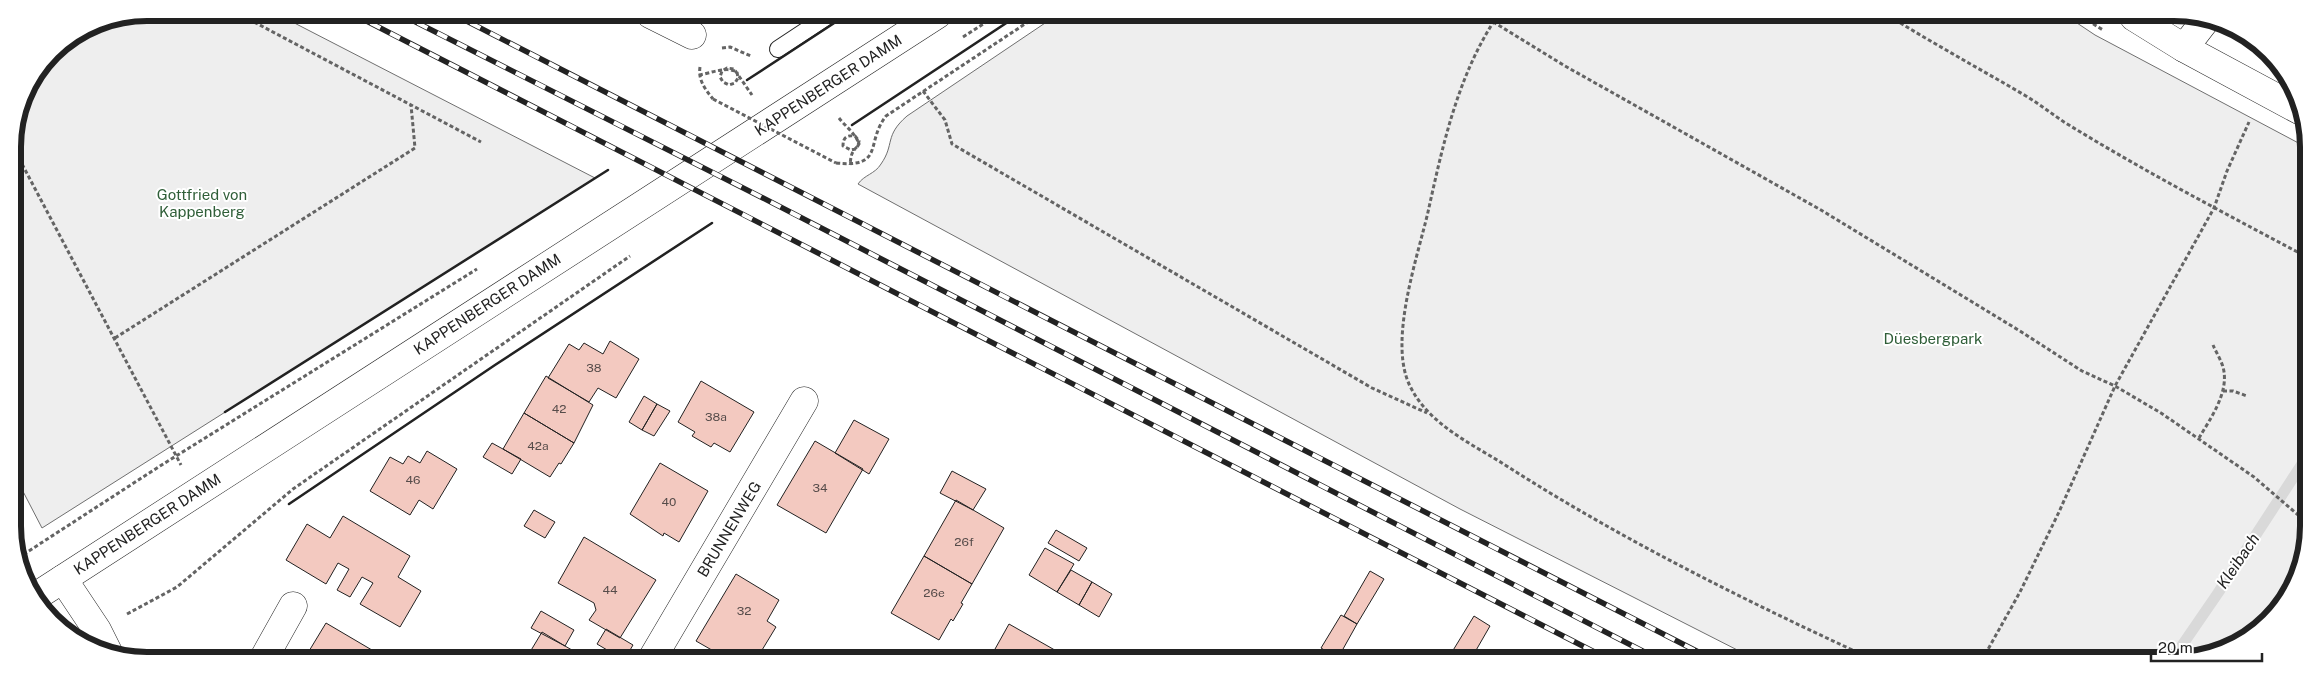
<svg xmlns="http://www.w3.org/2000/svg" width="2321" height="673" font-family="'Public Sans',sans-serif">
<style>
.green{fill:#eee;stroke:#6f6f6f}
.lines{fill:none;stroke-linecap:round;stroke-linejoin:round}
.stream{stroke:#d9d9d9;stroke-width:11}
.building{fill:#f3c9c0;stroke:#222}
.lane-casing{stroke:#222;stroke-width:18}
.street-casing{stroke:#222;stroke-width:29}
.secondary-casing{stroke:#222;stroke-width:29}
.path{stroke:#646464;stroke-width:3;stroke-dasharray:4 2.5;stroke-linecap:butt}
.lane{stroke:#fff;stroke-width:16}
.street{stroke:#fff;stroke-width:28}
.secondary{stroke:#fff;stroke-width:28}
.rail-casing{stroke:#222;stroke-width:5.5}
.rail{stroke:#fff;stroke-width:4;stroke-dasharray:11;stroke-linecap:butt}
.path-bridge{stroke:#646464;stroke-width:3;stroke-dasharray:4 2.5;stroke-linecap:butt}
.wall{stroke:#222;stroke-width:2.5}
.labels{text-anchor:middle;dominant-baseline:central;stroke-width:4;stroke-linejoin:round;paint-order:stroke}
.number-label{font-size:12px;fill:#564c4a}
.street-label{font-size:15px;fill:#222;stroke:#fff}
.park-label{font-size:15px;fill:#2f5e38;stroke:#fff}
.water-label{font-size:16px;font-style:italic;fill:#222;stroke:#fff}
.rim{fill:none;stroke:#222;stroke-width:6}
</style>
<rect width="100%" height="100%" fill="#fff"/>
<!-- green -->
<path class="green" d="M147 13H275L595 178 42 528 15 476 13 139 23 95 52 52 96 23Z
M1057 15 2068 17 2095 35 2306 147 2304 560 2286 600 2256 632 2182 660 1755 659 1460 509 858 184C864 175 875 174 881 164 895 144 884 136 907 116Z"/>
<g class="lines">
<!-- stream -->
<path class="stream" d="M2172 660 2218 593 2304 461"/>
</g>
<!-- building -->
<path class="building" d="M610 341 639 359 616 398 598 388 589 402 548 378 569 344 579 350 584 343 603 354Z
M546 376 593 405 574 443 524 413Z
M701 381 754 412 730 452 714 443 711 447 692 436 695 432 678 422Z
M644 396 657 404 642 430 629 422Z
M657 404 670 411 654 436 642 430Z
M524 413 574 443 561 464 559 463 550 477 503 449Z
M854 420 889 439 869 474 835 453Z
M815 441 863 469 826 533 777 505Z
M492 443 521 459 512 474 483 457Z
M427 451 457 469 433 509 419 500 410 515 370 491 390 457 403 464 408 456 420 463Z
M660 463 708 491 679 542 664 533 663 536 630 514Z
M952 471 986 489 973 510 940 493Z
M956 500 1004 528 972 584 924 556Z
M534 510 555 522 545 538 524 526Z
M343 516 410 556 398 577 421 591 400 627 360 604 373 583 362 577 350 597 337 590 349 569 338 563 326 584 286 560 307 524 330 538Z
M1056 530 1087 548 1079 561 1048 543Z
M584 537 656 580 620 638 589 620 596 610 594 603 558 583Z
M1045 548 1074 564 1057 592 1029 575Z
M924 556 972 584 961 603 963 604 953 621 951 619 939 640 891 613Z
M1071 570 1092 582 1079 605 1057 592Z
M1370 571 1384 579 1357 624 1344 616Z
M736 574 779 600 767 621 776 627 759 655 750 650 746 657H724L696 641Z
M1092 582 1112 594 1099 617 1079 605Z
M541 611 574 630 565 646 531 628Z
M1341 615 1357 624 1338 658 1321 648Z
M1474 616 1490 626 1471 659H1463L1452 652Z
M326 623 377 653 375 657 306 656Z
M1009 624 1053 649 1048 658H990Z
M606 629 633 645 626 657H619L597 644Z
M542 632 565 646 584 657H527Z
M1053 649 1068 658H1048Z"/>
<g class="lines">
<!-- lane casing -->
<g class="lane-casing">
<path id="lane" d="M778 49 831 14"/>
</g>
<!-- street casing -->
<g class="street-casing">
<path id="street" d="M650 14 692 35
M2184 48 2208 17
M63 579 97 630 109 654
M265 656 293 606
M653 657 804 401"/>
</g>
<!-- secondary casing -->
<g class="secondary-casing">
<path id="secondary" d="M2134 17 2184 48 2301 111
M38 595 938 14"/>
</g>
<!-- path -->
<path class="path" d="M237 13 481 142
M1482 15 1565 66 1821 210 2020 331 2082 371 2115 386 2161 413 2254 477 2304 520
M1498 15C1458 74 1443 144 1428 212 1417 259 1388 342 1410 386 1428 423 1468 442 1502 463 1620 539 1746 601 1874 660
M1889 16C1934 44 1980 69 2026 96 2039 104 2051 113 2064 122 2142 170 2224 213 2305 256
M2082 17 2103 30
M858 22 870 14
M963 37 999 14
M722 48 730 47 751 56
M700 67C698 80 705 89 713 99
M699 75C711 73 727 66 737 72L738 78 735 83 729 85 723 82 720 77 722 71 727 68 734 69 752 95
M923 91 945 120 952 144 1372 388 1427 413
M839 118C845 126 856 134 859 144L856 149 851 150 843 146C843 137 847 135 855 136L859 141 858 146C851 152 851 156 850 165
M13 147 181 465
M836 163C885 168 865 143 886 116L1040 14
M115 338 415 148 411 105
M2223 391H2233L2247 396
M2199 438C2210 419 2230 392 2223 367 2221 360 2216 352 2213 345
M18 558 160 466 477 269
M127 614 177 587 293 489 630 256
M1982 660 2020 592 2059 512 2115 386 2214 208 2227 171 2249 122"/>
<!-- lane -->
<use href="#lane" class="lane"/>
<!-- street -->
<use href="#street" class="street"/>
<!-- secondary -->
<use href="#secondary" class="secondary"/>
<!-- rail casing -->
<g class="rail-casing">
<path id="rail" d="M351 13 1608 659
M398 13 763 198 1658 659
M451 13 1712 659"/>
</g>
<!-- rail -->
<use href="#rail" class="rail"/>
<!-- path-bridge -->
<path class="path-bridge" d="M713 99 836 163"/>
<!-- wall -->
<path class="wall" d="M747 80 848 14
M852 125 1020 14
M225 412 608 170
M289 504 495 365 712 223"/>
</g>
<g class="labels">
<!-- number labels -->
<g class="number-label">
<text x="594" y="368">38</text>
<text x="559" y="409">42</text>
<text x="716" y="417">38a</text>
<text x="538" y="446">42a</text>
<text x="413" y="480">46</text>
<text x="820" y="488">34</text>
<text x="669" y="502">40</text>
<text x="964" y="542">26f</text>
<text x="610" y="590">44</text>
<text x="934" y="593">26e</text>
<text x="744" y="611">32</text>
</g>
<!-- street labels -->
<g class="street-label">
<text transform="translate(828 85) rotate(-33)">KAPPENBERGER DAMM</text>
<text transform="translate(487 304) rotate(-33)">KAPPENBERGER DAMM</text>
<text transform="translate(147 524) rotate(-33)">KAPPENBERGER DAMM</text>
<text transform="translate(729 529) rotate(-59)">BRUNNENWEG</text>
</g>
<!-- park labels -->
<g class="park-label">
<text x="202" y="194">Gottfried von<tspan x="202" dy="17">Kappenberg</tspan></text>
<text x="1933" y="338">Düesbergpark</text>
</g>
<!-- water labels -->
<g class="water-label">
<text transform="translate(2238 561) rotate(-56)">Kleibach</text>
</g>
</g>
<!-- crop -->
<path d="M0 0H2321V673H0ZM147 21H2174A126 126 0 0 1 2300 147V526A126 126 0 0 1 2174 652H147A126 126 0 0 1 21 526V147A126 126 0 0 1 147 21Z" fill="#fff" fill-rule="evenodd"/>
<path class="rim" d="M147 21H2174A126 126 0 0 1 2300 147V526A126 126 0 0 1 2174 652H147A126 126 0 0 1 21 526V147A126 126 0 0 1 147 21Z"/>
<!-- scale -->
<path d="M2151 653v8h111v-8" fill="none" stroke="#222222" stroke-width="2.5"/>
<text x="2158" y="653" font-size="15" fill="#222222" stroke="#ffffff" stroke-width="4" paint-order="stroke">20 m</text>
</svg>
